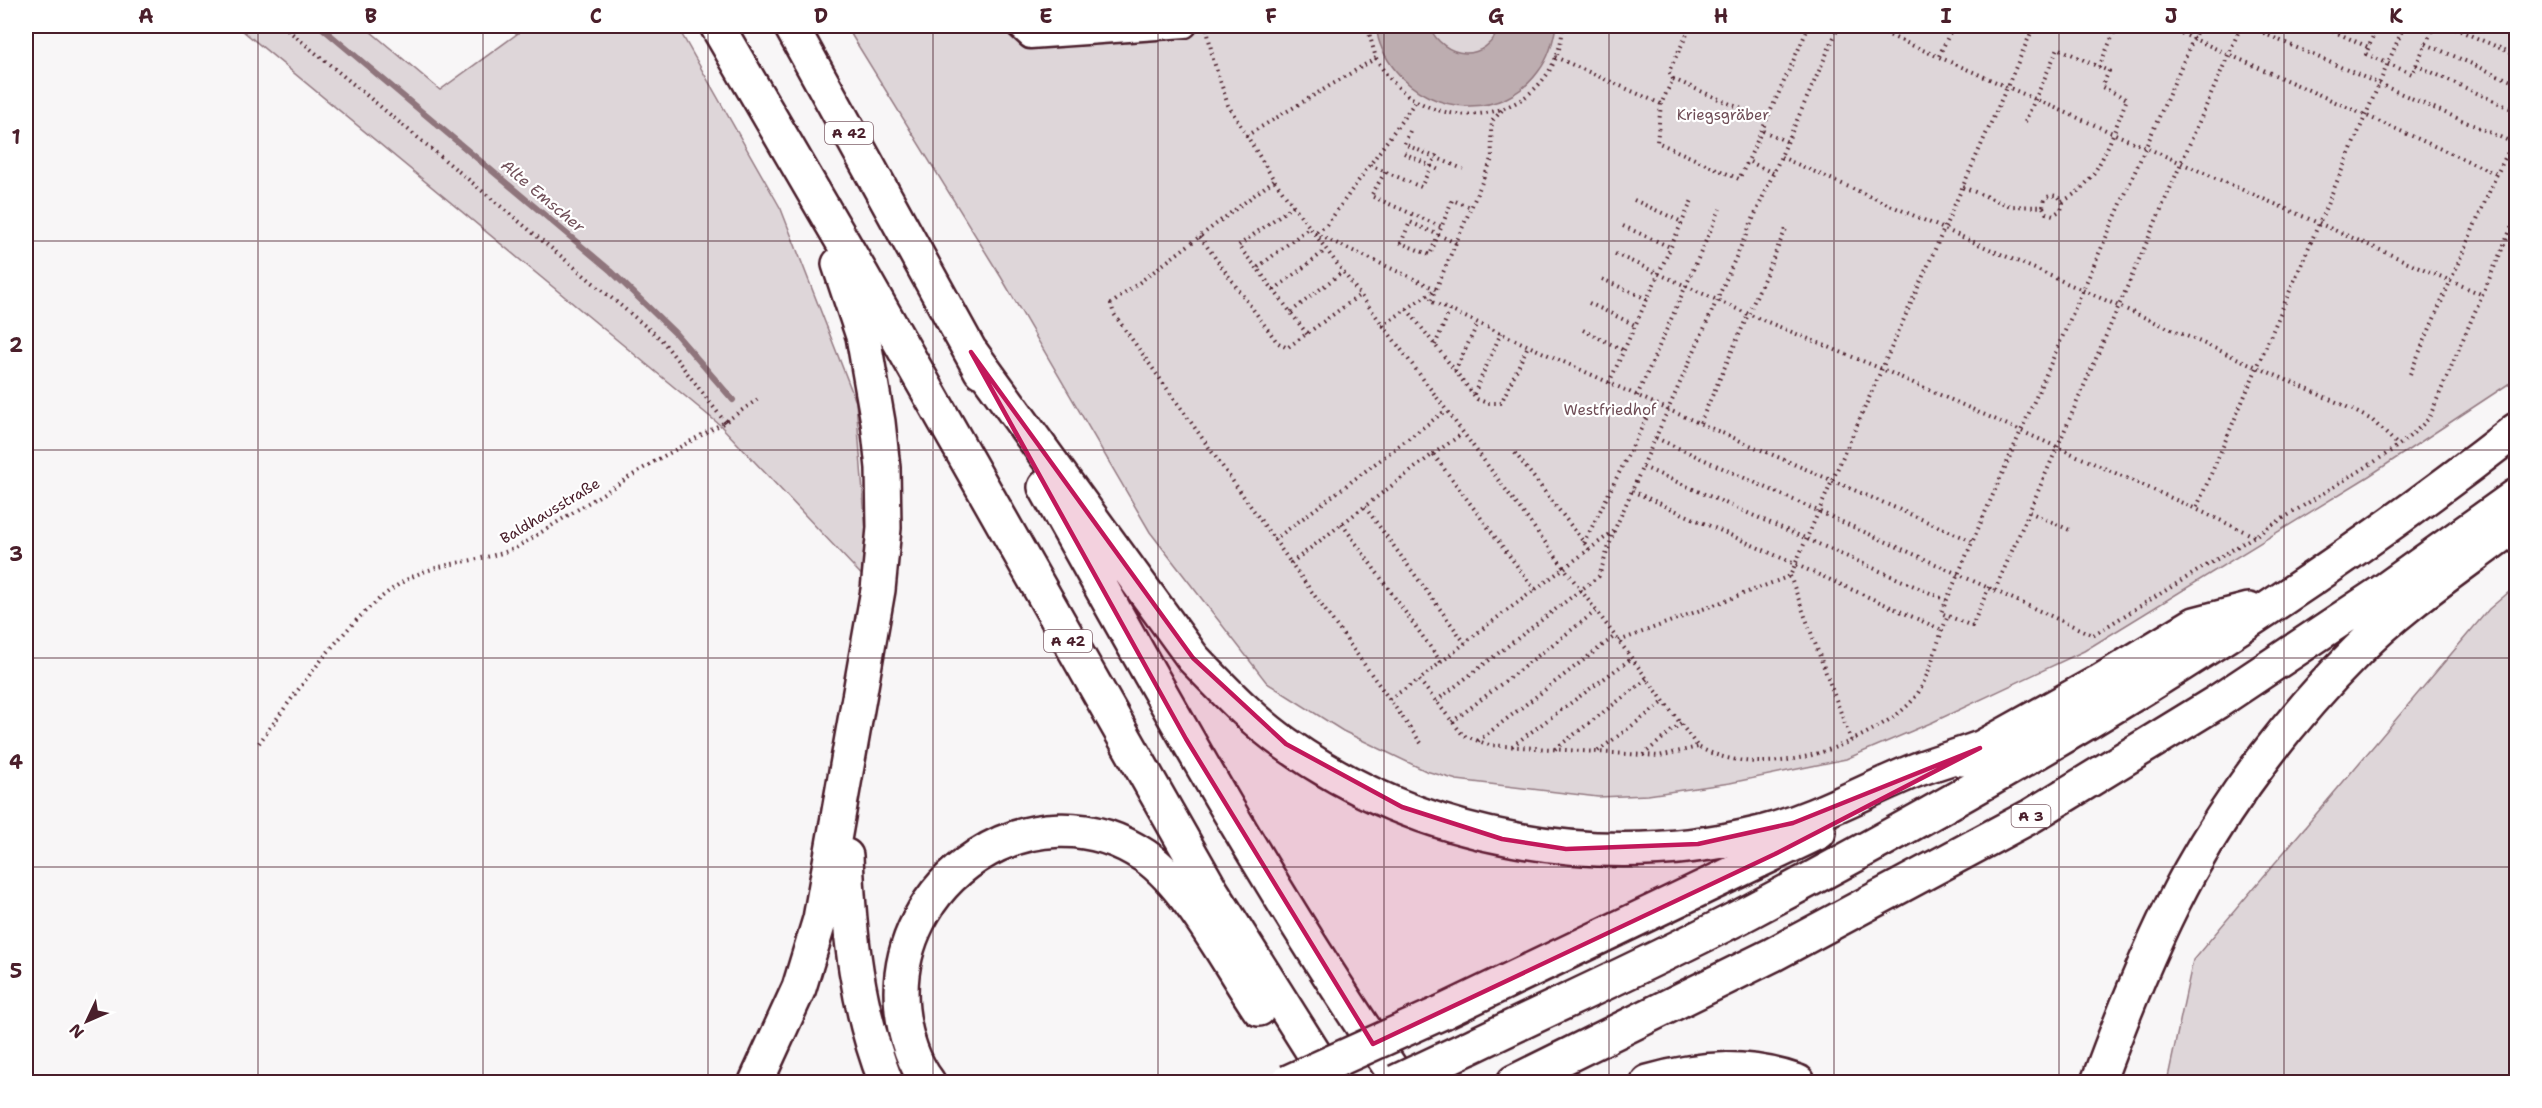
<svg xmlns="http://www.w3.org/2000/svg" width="2542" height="1108" font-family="'Shantell Sans',sans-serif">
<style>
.green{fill:#ded6d9;stroke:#947a82;stroke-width:1.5}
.water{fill:#bdadb0;stroke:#8f747b;stroke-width:1.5}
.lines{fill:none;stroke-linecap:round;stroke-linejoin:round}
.stream{stroke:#8f747b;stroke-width:6}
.minor-casing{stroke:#4a1f2b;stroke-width:27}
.highway-casing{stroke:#4a1f2b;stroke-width:38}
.path{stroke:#4a1f2b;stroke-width:4;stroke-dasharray:1.5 4.5;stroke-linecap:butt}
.minor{stroke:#fff;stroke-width:22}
.highway{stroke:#fff;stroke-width:33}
.highway-bridge-casing{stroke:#4a1f2b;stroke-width:38;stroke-linecap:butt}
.highway-bridge{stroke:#fff;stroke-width:33}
.marked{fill:#c2185b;fill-opacity:0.2;stroke:#c2185b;stroke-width:4.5;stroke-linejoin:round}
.grid{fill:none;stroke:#4a1f2b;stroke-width:1.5;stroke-opacity:0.55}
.labels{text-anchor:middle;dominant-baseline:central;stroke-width:4.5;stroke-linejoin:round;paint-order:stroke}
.shield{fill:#fff;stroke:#80626b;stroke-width:1.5}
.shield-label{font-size:14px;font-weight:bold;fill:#4a1f2b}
.park-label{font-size:15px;fill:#6f4d56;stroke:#fff}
.street-label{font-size:15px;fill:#4a1f2b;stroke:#fff}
.water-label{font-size:16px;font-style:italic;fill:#72515a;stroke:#fff}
.neatline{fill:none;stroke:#4a1f2b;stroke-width:2}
.grid-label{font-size:20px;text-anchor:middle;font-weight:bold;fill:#4a1f2b}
</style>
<rect width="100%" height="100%" fill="#f8f6f7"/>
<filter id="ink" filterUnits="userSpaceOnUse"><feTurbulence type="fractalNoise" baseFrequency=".0167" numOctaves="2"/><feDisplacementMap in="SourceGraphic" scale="12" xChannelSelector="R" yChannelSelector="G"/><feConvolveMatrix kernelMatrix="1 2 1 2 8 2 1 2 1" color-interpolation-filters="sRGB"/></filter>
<g filter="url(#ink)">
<!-- green -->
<path class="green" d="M237 26H364L440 90 528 26H677L781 209 856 402 870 584 720 425Z
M846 26H2516V379L2369 476 2084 651 1933 722 1846 759 1730 783 1648 795 1598 797 1457 780 1426 771 1343 731 1267 683 1150 532 1001 277Z
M2516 586V1082H2167L2193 960 2489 609Z"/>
<!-- water -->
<path class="water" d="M1377 26H1429C1444 60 1486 64 1500 26H1556C1553 42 1549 58 1538 72 1503 120 1431 115 1396 71 1386 59 1376 41 1377 26Z"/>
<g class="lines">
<!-- stream -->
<path class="stream" d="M321 27 611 271 675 333 733 400"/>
<!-- minor casing -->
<g class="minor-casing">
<path id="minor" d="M1018 26 1030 37 1185 26"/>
</g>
<!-- highway casing -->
<g class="highway-casing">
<path id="highway" d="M717 26 862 275 1211 890 1332 1082
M791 26 981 371
M971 352 1193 658C1222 688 1252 720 1286 744 1422 841 1600 872 1761 833 1816 819 1864 791 1916 770 1937 762 1959 756 1980 748
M1045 487C1158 689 1269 891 1400 1082
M1961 759 2099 682 2195 624 2249 610
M846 856C849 934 857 1009 886 1082
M1443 1012 1819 832
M1468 1048C1561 1003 1657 960 1749 912 2016 771 2278 617 2516 430
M756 1082 799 988 820 919 878 590 884 528 883 468 878 422 863 336 839 264
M928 1082C913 1062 905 1036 902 1010 888 881 1034 781 1145 856 1188 885 1229 965 1259 1009
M1514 1082 1772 955 2031 816 2217 702 2382 592 2516 496
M1648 1082C1699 1067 1748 1064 1798 1082
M2098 1082C2124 1011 2153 938 2190 871 2234 792 2293 715 2357 651 2404 603 2463 565 2516 524"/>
</g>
<!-- path -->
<path class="path" d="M283 26 661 339 725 422
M1868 26 2483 295
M2165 26 2497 174
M2247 26 2516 144
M2322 26 2368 47
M2377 26 2366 54 2412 74 2434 26
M2449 26 2516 55
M1207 29 1213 59 1228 105 1274 180 1314 233 1436 289 1430 301 1669 410 1972 541
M2426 44 2516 83
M1939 56 1953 26
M1555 57 1661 104 1673 79 1767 120
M1376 58C1423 147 1556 127 1563 26
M2416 65 2516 111
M1673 79 1669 71 1691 26
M1415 102 1326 226 1314 233 1698 747C1754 776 1820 759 1872 730 1888 721 1908 709 1918 693 1931 672 1937 640 1948 616
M1661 104 1657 142 1739 179 1748 161
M2025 122 2058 48 2099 67 2117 26
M1410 131 1404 144 1463 169
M1763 131 1788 142
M1246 136 1376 58 1367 26
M1404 153 1441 171
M1781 157 2343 405 2372 420 2398 445
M1370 165 1421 187 1437 154
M1385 172 1371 196 1442 227
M1773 173 1748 161 1809 26
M1274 180 1111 304 1114 314 1291 563
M1963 187 2010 206 2043 207 2046 213 2053 215 2061 210 2063 203 2059 197 2052 195 2045 198 2043 207
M1634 200 1682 222
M2062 201C2099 186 2112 134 2127 99L2102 87 2109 71 2099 67
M1623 226 1670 247
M1200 237 1277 342 1287 348 1360 295
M1456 243 1410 222 1401 243 1430 255C1437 237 1445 219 1452 200L1471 207
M1615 254 1748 314 1882 369 2196 509
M1257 268 1238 246 1294 205
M1602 279 1647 299
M1274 290 1326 250
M1589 303 1635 325
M1407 309 1477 399 1487 403H1501L1528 346
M1291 312 1342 272
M1382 326 1436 289 1492 159 1491 128 1493 120 1504 108
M1583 330 1623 350
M1307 334 1257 268 1310 227
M1435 345 1450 310
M1455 371 1478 323
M2410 374 2497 174 2516 136
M1609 383 1693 198
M1474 394 1501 333
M1637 396 1720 209
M1700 423 1786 229
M1656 438 2093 635C2169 588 2246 542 2322 494 2358 471 2400 450 2429 418L2516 217
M1515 453 1589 549
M1433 454 1462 434
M1643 467 1946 600
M1632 491 1942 630
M1365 507 1465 643
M2029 512 2072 531
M1342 524 1441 662
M1614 531 1486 626 1419 680 1463 735 1489 745 1659 756 1698 747
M2254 536 2196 509 2404 26
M1274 540 1445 411
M1584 543 1654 403
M1790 576 1851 740
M1989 587 1972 626 1941 613 2199 26
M1995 590 2241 26
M1619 641 1790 576 2034 26
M1389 699 1419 680
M1436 701 1599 576 1614 531 1839 26
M1452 722 1596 611
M1478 741 1615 636
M259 743C298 691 358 600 418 574 450 561 484 561 516 548L655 461 725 422 761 397
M1421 743 1291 563 1433 454 1535 590
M1512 746 1632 658
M1555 749 1647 679
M1598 751 1665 701
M1643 755 1681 723
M26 1074 36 1082"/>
<!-- minor -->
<use href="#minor" class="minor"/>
<!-- highway -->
<use href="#highway" class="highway"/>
<!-- highway-bridge casing -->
<g class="highway-bridge-casing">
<path id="highway-bridge" d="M1288 1082 1443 1012
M1396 1082 1468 1048"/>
</g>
<!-- highway-bridge -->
<use href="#highway-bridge" class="highway-bridge"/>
</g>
</g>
<!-- marked area -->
<path class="marked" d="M971 352 1193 658 1286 744 1402 807 1502 839 1566 849 1698 844 1793 823 1980 748 1775 854 1373 1044 1186 739Z"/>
<!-- grid -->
<path class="grid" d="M258 26V1082M483 26V1082M708 26V1082M933 26V1082M1158 26V1082M1384 26V1082M1609 26V1082M1834 26V1082M2059 26V1082M2284 26V1082M26 241H2516M26 450H2516M26 658H2516M26 867H2516"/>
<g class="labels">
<!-- shield labels -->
<g class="shield">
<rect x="825" y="122" width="48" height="22" rx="4.5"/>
<rect x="1044" y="630" width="48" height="22" rx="4.5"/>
<rect x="2011.5" y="805" width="39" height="22" rx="4.5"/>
</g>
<g class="shield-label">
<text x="849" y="133">A 42</text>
<text x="1068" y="641">A 42</text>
<text x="2031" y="816">A 3</text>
</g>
<!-- park labels -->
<g class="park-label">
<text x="1723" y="115">Kriegsgräber</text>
<text x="1610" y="410">Westfriedhof</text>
</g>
<!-- street labels -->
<g class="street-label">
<text transform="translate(550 511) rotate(-31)">Baldhausstraße</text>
</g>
<!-- water labels -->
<g class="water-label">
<text transform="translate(543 196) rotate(40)">Alte Emscher</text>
</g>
</g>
<!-- margin -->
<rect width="2542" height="1108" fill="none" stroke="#fff" stroke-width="66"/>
<!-- north arrow -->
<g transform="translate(87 1021) rotate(226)" stroke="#ffffff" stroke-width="4.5" paint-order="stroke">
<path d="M0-4.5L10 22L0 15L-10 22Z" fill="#4a1f2b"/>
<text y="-9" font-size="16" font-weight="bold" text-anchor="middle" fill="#4a1f2b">N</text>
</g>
<rect x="33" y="33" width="2476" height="1042" class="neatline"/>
<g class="grid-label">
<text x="146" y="23">A</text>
<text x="371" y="23">B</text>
<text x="596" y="23">C</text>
<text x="821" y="23">D</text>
<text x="1046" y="23">E</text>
<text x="1271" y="23">F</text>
<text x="1496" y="23">G</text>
<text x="1721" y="23">H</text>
<text x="1946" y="23">I</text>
<text x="2171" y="23">J</text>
<text x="2396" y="23">K</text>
<text x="16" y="144">1</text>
<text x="16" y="352">2</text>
<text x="16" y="561">3</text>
<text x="16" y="769">4</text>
<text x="16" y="978">5</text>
</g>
</svg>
